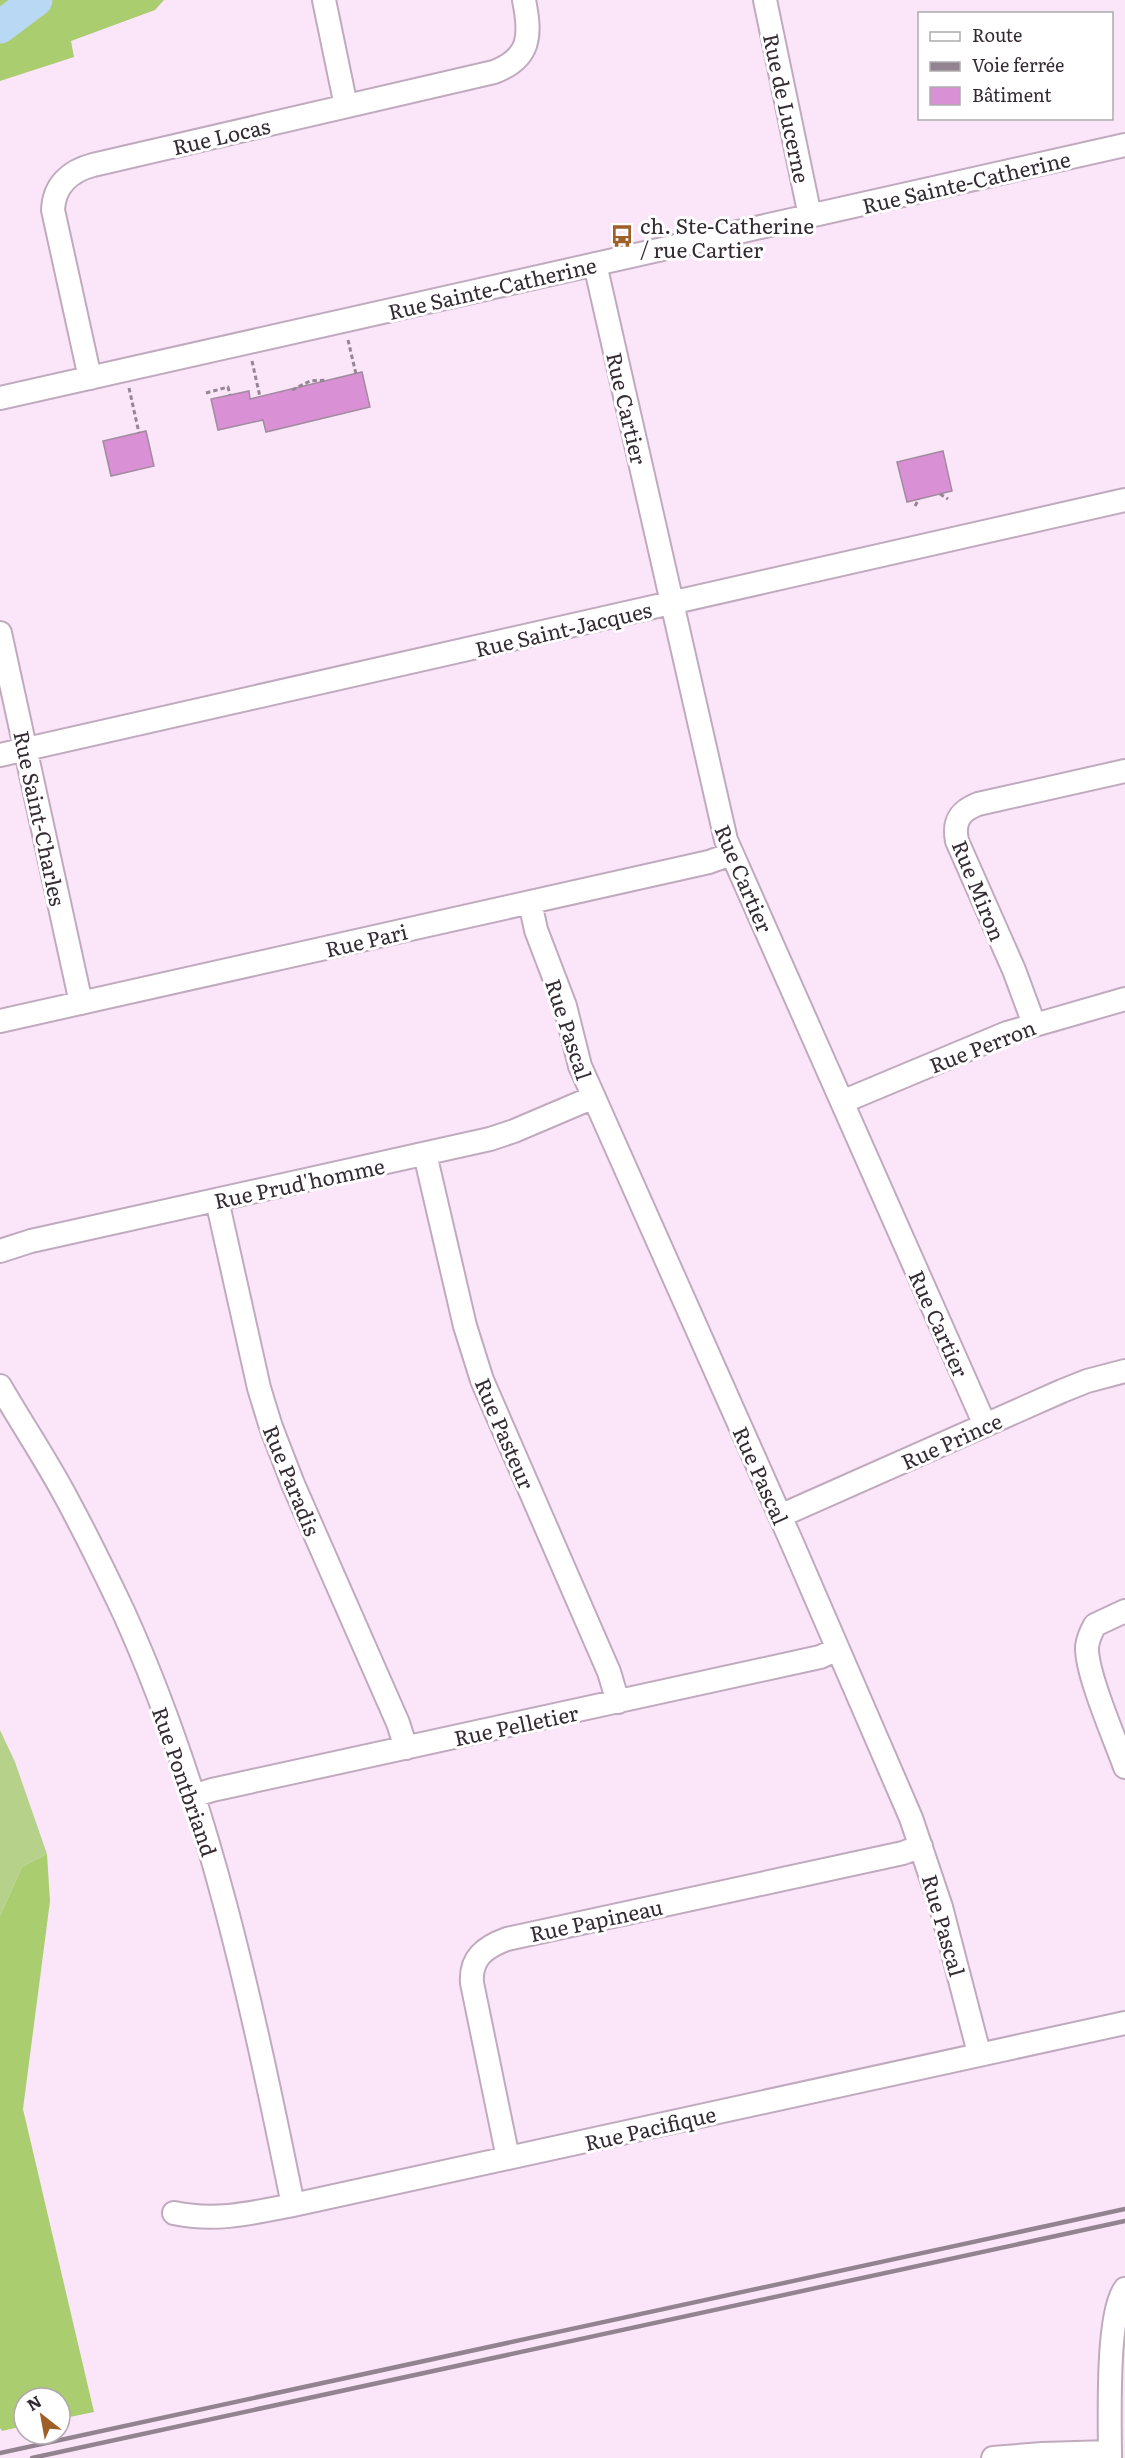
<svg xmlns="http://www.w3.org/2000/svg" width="1125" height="2458" font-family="Literata,serif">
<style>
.green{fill:#b6d28a}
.forest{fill:#aacd70}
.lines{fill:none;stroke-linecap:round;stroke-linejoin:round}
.river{stroke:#b9d8f4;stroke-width:33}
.building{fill:#da90d5;stroke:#a08c9e;stroke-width:1.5}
.minor-casing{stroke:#c0abbe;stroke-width:26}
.path{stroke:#958694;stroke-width:3;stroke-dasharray:4.5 3;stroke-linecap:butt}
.minor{stroke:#fff;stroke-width:22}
.rail{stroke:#938391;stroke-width:4.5}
.labels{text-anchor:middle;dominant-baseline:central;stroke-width:6;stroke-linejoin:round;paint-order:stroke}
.street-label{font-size:21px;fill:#342b33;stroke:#fff}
.poi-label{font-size:21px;fill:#342b33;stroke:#fff;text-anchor:start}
</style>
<rect width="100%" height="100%" fill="#fbe5f9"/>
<!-- green -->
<path class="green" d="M0 1730 15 1762 47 1854 22 1867 0 1916Z"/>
<!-- forest -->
<path class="forest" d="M0 0H164L155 10 71 41 74 57 0 81Z
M47 1854 50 1901 23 2109 94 2412 60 2419V2398H24V2426L2 2431 0 2428V1916L22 1867Z"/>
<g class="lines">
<!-- river -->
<path class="river" d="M0 27 36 0"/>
</g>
<!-- building -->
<path class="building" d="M362 372 370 407 266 432 263 420 218 430 211 399 249 391 250 399Z
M146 431 154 466 111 476 103 441Z
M943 451 952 491 907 502 897 462Z"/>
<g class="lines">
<!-- minor casing -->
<g class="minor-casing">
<path id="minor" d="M324 0 346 106
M765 0 810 216
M595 264 726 840 985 1425
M90 378 53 210C54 185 70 171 93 165L494 72C531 58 531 35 524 0
M0 398 1125 145
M0 633 81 1003
M0 755 1125 500
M530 902 536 930 565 1006 580 1066 793 1545 911 1818 941 1907 979 2053
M0 1021 709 862 731 854
M1034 1024 1014 970 957 841C953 821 960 811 978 804L1125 771
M842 1102 1007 1033 1125 999
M425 1154 465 1326 482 1380 609 1672 618 1702
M217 1200 259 1388 271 1427 293 1484 398 1723 406 1748
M0 1251 31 1241 490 1139 514 1131 594 1097
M0 1386C22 1424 47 1461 67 1499 87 1536 106 1575 124 1613 209 1801 252 2004 293 2205
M780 1516 1062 1391 1087 1381 1125 1371
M1125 1611 1095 1625C1091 1632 1088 1638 1087 1647 1086 1673 1115 1739 1125 1767
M193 1796 212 1790 820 1657 838 1649
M508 2158 472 1983C470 1958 485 1947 507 1939L903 1853 921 1846
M174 2213C216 2222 252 2213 293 2205L1125 2023
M993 2458 1042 2454 1110 2452
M1110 2458C1110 2422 1106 2314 1125 2289"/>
</g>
<!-- path -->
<path class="path" d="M348 340 356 374
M252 361 260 397
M129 388 139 433
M292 390 310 381 327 380
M206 393 228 387 230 395
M940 494 948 499
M915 506 919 499"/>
<!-- minor -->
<use href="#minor" class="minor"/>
<!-- rail -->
<path class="rail" d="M0 2453 1125 2209
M32 2458 1125 2221"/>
</g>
<!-- icons -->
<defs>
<g id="bus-bare" transform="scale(1.8)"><path d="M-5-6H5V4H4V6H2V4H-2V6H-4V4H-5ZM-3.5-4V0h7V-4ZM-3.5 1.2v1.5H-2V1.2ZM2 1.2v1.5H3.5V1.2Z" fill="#9f5f28" stroke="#fff" stroke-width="2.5" paint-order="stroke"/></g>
</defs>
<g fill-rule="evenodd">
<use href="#bus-bare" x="622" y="236"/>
</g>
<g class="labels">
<!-- street labels -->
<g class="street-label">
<text transform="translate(788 108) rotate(78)">Rue de Lucerne</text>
<text transform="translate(221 135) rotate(-13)">Rue Locas</text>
<text transform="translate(966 181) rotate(-13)">Rue Sainte-Catherine</text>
<text transform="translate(492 287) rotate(-13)">Rue Sainte-Catherine</text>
<text transform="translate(628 408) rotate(77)">Rue Cartier</text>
<text transform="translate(563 628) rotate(-13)">Rue Saint-Jacques</text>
<text transform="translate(41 818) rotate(78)">Rue Saint-Charles</text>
<text transform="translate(745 878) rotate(67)">Rue Cartier</text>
<text transform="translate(980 890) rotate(68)">Rue Miron</text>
<text transform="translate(366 939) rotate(-13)">Rue Pari</text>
<text transform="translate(570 1029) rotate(72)">Rue Pascal</text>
<text transform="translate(982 1045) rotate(-21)">Rue Perron</text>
<text transform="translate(299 1182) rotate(-12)">Rue Prud'homme</text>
<text transform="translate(940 1323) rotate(66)">Rue Cartier</text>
<text transform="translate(506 1433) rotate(67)">Rue Pasteur</text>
<text transform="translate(951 1440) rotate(-24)">Rue Prince</text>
<text transform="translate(762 1475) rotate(66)">Rue Pascal</text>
<text transform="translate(293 1480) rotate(68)">Rue Paradis</text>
<text transform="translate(516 1724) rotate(-12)">Rue Pelletier</text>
<text transform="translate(186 1781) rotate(71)">Rue Pontbriand</text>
<text transform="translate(596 1919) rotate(-12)">Rue Papineau</text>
<text transform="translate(945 1925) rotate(74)">Rue Pascal</text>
<text transform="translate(650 2127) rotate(-13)">Rue Pacifique</text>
</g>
<!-- poi labels -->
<g class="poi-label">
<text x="640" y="224">ch. Ste-Catherine<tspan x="640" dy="24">/ rue Cartier</tspan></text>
</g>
</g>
<!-- legend -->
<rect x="918" y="12" width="195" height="108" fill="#ffffff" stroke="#aeaaad" stroke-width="1.5"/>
<rect x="930" y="32" width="30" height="9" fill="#ffffff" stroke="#aeaaad" stroke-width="1.5"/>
<text x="972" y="42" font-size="18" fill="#342b33">Route</text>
<rect x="930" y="62" width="30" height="9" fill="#938391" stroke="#aeaaad" stroke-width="1.5"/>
<text x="972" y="72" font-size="18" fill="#342b33">Voie ferrée</text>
<rect x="930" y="87" width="30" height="18" fill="#da90d5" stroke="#aeaaad" stroke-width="1.5"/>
<text x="972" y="102" font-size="18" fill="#342b33">Bâtiment</text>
<!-- north arrow -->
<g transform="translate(42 2416) rotate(329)"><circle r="28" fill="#ffffff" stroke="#aeaaad" stroke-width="1.5"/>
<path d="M0-4.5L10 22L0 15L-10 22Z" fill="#9f5f28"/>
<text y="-9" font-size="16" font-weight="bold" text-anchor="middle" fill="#342b33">N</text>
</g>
</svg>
